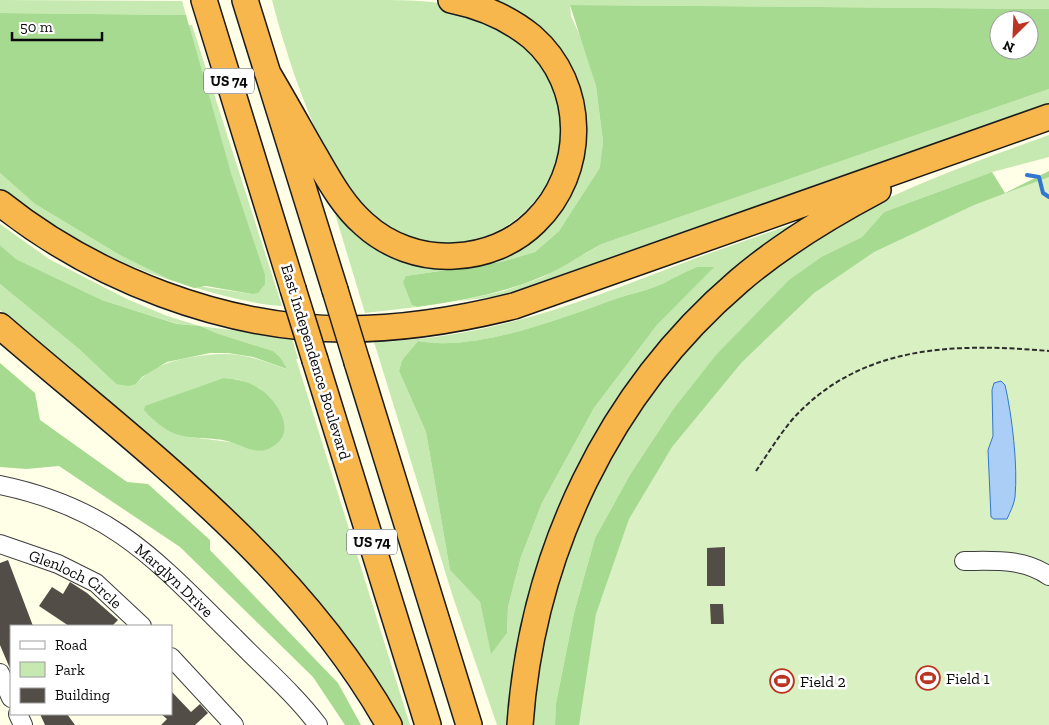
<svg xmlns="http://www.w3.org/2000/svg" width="1049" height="725" font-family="'Zilla Slab',serif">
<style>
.green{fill:#c5e9b1;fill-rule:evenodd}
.forest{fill:#a5da90;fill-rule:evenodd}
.pitch{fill:#d9f0c3}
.water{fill:#abcef7;stroke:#3176cf}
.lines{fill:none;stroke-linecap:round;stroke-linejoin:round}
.stream{stroke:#3176cf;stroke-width:4}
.building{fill:#524d46}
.minor-casing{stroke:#3d3d3d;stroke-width:20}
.highway-casing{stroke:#1b1b1b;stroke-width:28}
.path{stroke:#2c2c2c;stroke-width:2;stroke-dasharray:5 2.5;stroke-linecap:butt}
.minor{stroke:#fff;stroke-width:18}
.highway{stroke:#f7b74c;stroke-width:25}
.highway-bridge-casing{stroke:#1b1b1b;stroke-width:28;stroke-linecap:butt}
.highway-bridge{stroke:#f7b74c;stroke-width:25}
.labels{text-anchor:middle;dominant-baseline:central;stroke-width:5;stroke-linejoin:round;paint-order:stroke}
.shield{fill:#fff;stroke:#545454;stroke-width:1}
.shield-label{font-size:15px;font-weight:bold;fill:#0a0a0a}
.street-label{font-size:16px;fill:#0a0a0a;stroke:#fff}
.poi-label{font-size:16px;fill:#0a0a0a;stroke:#fff;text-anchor:start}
</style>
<rect width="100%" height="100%" fill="#fffee7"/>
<!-- green -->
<path class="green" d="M0 0 182 1 186 15 0 13Z
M272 0C306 0 339 0 372 0 403 0 442 0 471 10 480 14 488 21 496 26 506 32 521 38 529 47 534 52 537 59 541 65 601 152 520 263 418 241 388 234 361 209 343 186 335 176 331 162 325 151 303 103 285 51 272 0Z
M493 0H1049V9L570 5 571 16 584 45 596 86 603 142 601 168 559 231 535 252 501 262 406 276 412 305 417 307 365 313 333 207 443 260 543 219 580 112Z
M187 25H192L282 306C252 304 225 296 196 288 124 268 59 235 0 189V173L35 204 118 254 197 286 252 294 232 176Z
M1049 89V105L1008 120 508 295 459 301 504 291 543 277 602 244Z
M1049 135V157L992 172 884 212 862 237 823 256 672 411 631 473 595 538 574 613 556 703 555 725H533C539 533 645 353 804 247 819 237 834 225 850 217 914 183 981 160 1049 135Z
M806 219 615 408 512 725H497L453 597 374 342C490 339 584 301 691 260 729 246 768 233 806 219ZM697 267H713L657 325 594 408 542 503 521 557 508 607 507 633 491 653 480 602 450 570 426 432 399 371 402 360 418 341C477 352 562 318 618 298 632 293 649 290 662 284 674 278 684 272 697 267Z
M0 224 49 259 127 299 167 316 200 326 292 338 298 359H296L298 365 410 725H401L333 620 286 567 122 417 0 310V284L79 349 116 384H136C150 368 167 362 187 358 231 350 245 354 286 369L280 357 273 351 216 333 200 326 178 324 102 300 16 259 0 245ZM224 378 240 380 261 389 230 442 189 437 172 432Z"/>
<!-- forest -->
<path class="forest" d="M570 5 1049 9V89L602 244C582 254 562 269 541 277 501 294 459 301 417 307L412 305 403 282 406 276 501 262 535 252 559 231 600 168 603 142 596 86ZM999 20H1029V50H999Z
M0 13 186 15 232 176 265 275V284L258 293 252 294 206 286 194 288 169 279 118 254 35 204 0 173Z
M1049 171V291L648 725H555L556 703 574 613 595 538 631 473 672 411 716 355 789 280 823 256 862 237 884 212 992 172 1005 193Z
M0 245 16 259 102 300 177 324 200 326 216 333 273 351 280 357 287 369 253 357 228 353H210L167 362 142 377 136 384 129 386 116 384 79 349 0 284Z
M697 267H714L657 325 594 408 542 503 521 557 508 607 507 633 491 654 480 602 450 570 426 432 399 371 402 360 418 341C477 352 562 318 618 298 633 293 649 290 662 284 674 278 684 272 697 267Z
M0 363 35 393 40 420 127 482 148 484 210 540V550L338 683 361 725H345L313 677 180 547 59 466 26 469 0 467Z
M224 378C237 379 250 382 260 389 280 403 299 436 268 449 255 454 243 446 231 442 212 436 190 441 171 432 160 426 152 419 144 410L145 406Z"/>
<!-- pitch -->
<path class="pitch" d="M1049 177V725H579L596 614 629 519 672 447 742 362 814 293 874 252 974 205Z"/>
<!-- water -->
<path class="water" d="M1001 381 1005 385C1012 415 1018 466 1015 497 1014 505 1010 512 1007 519H994L991 517 988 450 993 436 992 390 994 383Z"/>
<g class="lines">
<!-- stream -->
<path class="stream" d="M1027 175 1039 177 1043 193 1049 197"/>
</g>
<!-- building -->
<path class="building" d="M725 547V586H707V548Z
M8 560 33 626H11V671L0 645V563Z
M70 582 87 593 118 620 112 626H69L39 606 52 587 63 594Z
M710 604H723L724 624H711Z
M171 691 191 712 200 704 208 713 195 725H161L167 719 161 714H171Z
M40 714H67L75 725H45Z"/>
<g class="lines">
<!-- minor casing -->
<g class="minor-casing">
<g id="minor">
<path id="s1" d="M0 485C112 508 157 561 234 637 262 666 294 693 318 725"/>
<path id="s2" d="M0 544 58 564 96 583 142 626"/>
<path d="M964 561C994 561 1023 558 1049 576"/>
<path d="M171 657 234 725"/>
<path d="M0 673 11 698"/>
<path d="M18 714 23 725"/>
</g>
</g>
<!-- highway casing -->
<g class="highway-casing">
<path id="highway" d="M204 0 293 289
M245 0 335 290
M267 72C283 99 298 126 314 154 328 178 342 205 364 224 388 246 421 258 454 256 484 255 514 243 535 222 587 172 587 85 532 37 509 18 480 6 451 0
M0 203C94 278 224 329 346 329 403 329 458 320 514 306L1049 117
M0 326C140 447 297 561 389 725
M315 360 428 725
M357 362 469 725
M520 725C532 554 608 393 739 281 781 245 829 216 878 190"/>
</g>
<!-- path -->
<path class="path" d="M756 471C767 455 778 437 791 421 859 344 954 343 1049 351"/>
<!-- minor -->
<use href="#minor" class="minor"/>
<!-- highway -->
<use href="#highway" class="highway"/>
<!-- highway-bridge casing -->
<g class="highway-bridge-casing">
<path id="highway-bridge" d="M293 289 315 360
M335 290 357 362"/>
</g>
<!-- highway-bridge -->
<use href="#highway-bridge" class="highway-bridge"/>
</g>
<!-- icons -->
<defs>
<g id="stadium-ring" transform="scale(1.25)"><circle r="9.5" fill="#fff" stroke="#bb3321" stroke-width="1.5"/><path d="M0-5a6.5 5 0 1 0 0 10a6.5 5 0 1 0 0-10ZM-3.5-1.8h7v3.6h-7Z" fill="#bb3321"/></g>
</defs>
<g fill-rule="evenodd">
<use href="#stadium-ring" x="928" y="678"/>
<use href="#stadium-ring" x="782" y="681"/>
</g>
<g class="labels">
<!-- shield labels -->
<g class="shield">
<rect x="204" y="68.5" width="50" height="25" rx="4"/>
<rect x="347" y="529.5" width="50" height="25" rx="4"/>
</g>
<g class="shield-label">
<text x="229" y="81">US 74</text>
<text x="372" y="542">US 74</text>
</g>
<!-- street labels -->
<g class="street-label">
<text transform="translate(316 362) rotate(73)">East Independence Boulevard</text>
<text stroke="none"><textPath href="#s2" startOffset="84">Glenloch Circle</textPath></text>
<text stroke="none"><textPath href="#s1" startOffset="202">Marglyn Drive</textPath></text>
</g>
<!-- poi labels -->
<g class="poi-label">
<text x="946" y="678">Field 1</text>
<text x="800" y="681">Field 2</text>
</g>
</g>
<!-- legend -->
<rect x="10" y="625" width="162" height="90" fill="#ffffff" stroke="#9d9d9d"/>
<rect x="20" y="641" width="25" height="8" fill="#ffffff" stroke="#9d9d9d"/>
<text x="55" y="650" font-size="15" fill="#0a0a0a">Road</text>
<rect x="20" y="662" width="25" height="15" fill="#c5e9b1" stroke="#9d9d9d"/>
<text x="55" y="675" font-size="15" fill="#0a0a0a">Park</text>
<rect x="20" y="688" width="25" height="15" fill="#524d46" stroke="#9d9d9d"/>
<text x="55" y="700" font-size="15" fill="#0a0a0a">Building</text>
<!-- north arrow -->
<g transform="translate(1014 35) rotate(204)"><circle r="24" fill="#ffffff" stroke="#9d9d9d"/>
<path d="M0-4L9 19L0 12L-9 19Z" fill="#bb3321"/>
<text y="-8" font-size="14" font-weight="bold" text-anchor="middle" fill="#0a0a0a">N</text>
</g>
<!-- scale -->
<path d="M12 32v8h90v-8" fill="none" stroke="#0a0a0a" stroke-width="2.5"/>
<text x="20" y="32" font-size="15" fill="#0a0a0a" stroke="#ffffff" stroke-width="4" paint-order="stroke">50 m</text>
</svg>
